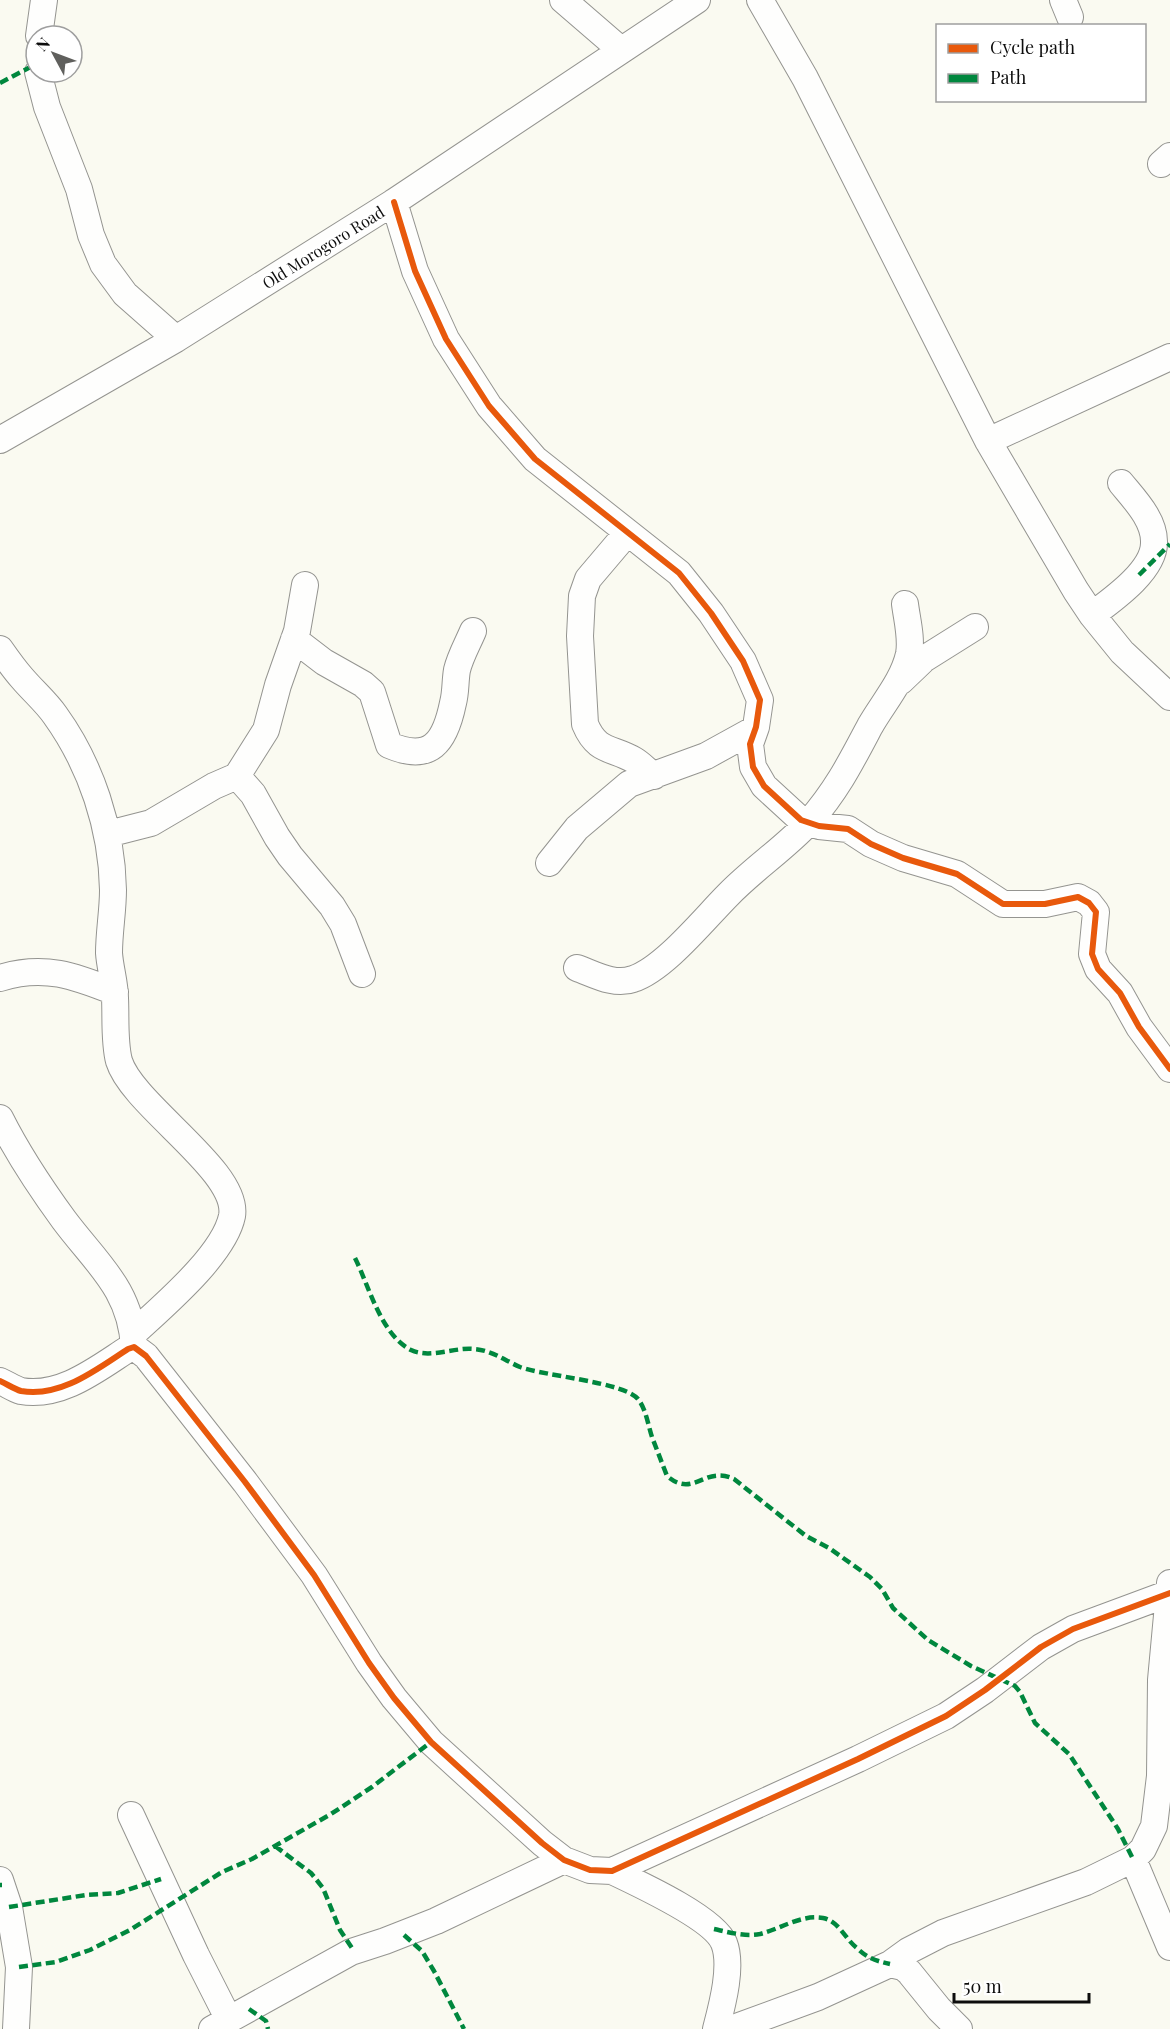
<svg xmlns="http://www.w3.org/2000/svg" width="1170" height="2029" font-family="'Playfair Display',serif">
<style>
.lines{fill:none;stroke-linecap:round;stroke-linejoin:round}
.minor-casing{stroke:#949490;stroke-width:28}
.minor{stroke:#fefefd;stroke-width:26}
.quiet{stroke:#00873e;stroke-width:4.5;stroke-dasharray:9 4.5;stroke-linecap:butt}
.cycleway-casing{stroke:#fff;stroke-width:10}
.cycleway{stroke:#e8590c;stroke-width:6}
.labels{text-anchor:middle;dominant-baseline:central;stroke-width:6;stroke-linejoin:round;paint-order:stroke}
.street-label{font-size:16px;fill:#0d0d0d;stroke:#fff}
</style>
<rect width="100%" height="100%" fill="#fafaf1"/>
<g class="lines">
<!-- minor casing -->
<g class="minor-casing">
<path id="minor" d="M563 0 621 50
M760 0 805 78 988 441 1076 591 1092 615 1122 652 1170 697
M1063 0 1070 17
M39 36 44 0
M38 72 47 107 79 189 91 235 103 264 125 294 176 339
M1161 164 1170 156
M394 202 415 271 446 339 489 406 535 459 679 573 711 613 743 661 760 700 756 727 750 744 753 767 764 786 801 820 819 826 848 829 871 844 903 858 957 874 1003 904H1045L1078 897 1089 903 1096 912 1092 954 1098 969 1120 993 1139 1027 1170 1069
M0 440 176 339 394 202 697 0
M988 441 1170 357
M627 533 588 579 582 596 580 636 585 724C597 753 612 747 634 760 641 764 647 771 654 776
M1092 615C1112 600 1154 571 1154 543 1155 520 1134 499 1121 483
M294 639 324 662 363 684 372 692 389 745C431 763 445 742 453 703 456 692 455 681 457 670 460 657 468 643 473 631
M0 649C7 659 14 669 22 678 33 691 46 702 55 715 91 765 112 828 113 890 113 911 109 932 109 953 110 968 115 983 115 998 116 1018 114 1042 119 1061 133 1106 240 1171 232 1216 224 1255 163 1306 134 1333
M901 681 924 659 975 627
M237 776 253 794 277 837 290 856 332 906 343 924 362 974
M108 834 151 823 214 786 237 776 266 730 278 685 297 631 305 585
M549 863 577 828 629 784 706 756 755 729
M577 968C594 974 614 986 633 979 664 969 704 919 728 895 753 869 785 848 809 822 837 790 851 762 870 726 883 703 903 681 909 654 912 638 907 620 905 604
M0 978C44 964 75 976 115 992
M0 1118C18 1154 40 1187 64 1220 96 1263 131 1289 134 1347
M0 1381C7 1384 14 1389 21 1391 61 1398 97 1369 128 1349L134 1347 146 1356 245 1482 314 1575 369 1663 394 1698 431 1742 542 1843 564 1860 590 1870 612 1871 858 1759 946 1716 985 1690 1041 1647 1073 1629 1170 1593
M131 1815 196 1955 229 2020
M1133 1859 1170 1947
M612 1871C637 1883 714 1918 724 1943 733 1966 722 2006 716 2029
M0 1880 9 1907 19 1967 16 2029
M890 1964 903 1967 909 1972 939 2009 959 2029
M212 2029 351 1952 385 1941 436 1921 564 1860
M731 2029 818 1997 890 1964 908 1951 943 1933 1086 1882 1133 1859 1143 1849 1154 1826 1160 1776 1161 1680 1170 1583"/>
</g>
<!-- minor -->
<use href="#minor" class="minor"/>
<!-- quiet -->
<path class="quiet" d="M0 83 36 64
M1139 575 1170 544
M355 1258C369 1286 381 1335 411 1350 430 1359 454 1347 474 1349 491 1350 504 1360 520 1367 544 1376 624 1382 638 1399 646 1409 648 1425 652 1437 657 1450 662 1463 667 1476 694 1499 704 1465 734 1479L806 1536 829 1548 870 1577 882 1589 893 1608 928 1640 971 1666 1015 1686 1020 1692 1035 1723 1069 1754 1118 1829 1133 1859
M275 1846 311 1873 323 1888 340 1930 354 1951
M0 1885H2
M9 1907 86 1895 118 1893 161 1879
M714 1929C728 1932 745 1937 760 1934 780 1929 802 1914 823 1918 839 1921 845 1939 857 1948 867 1958 876 1961 890 1964
M404 1935 422 1951 434 1971 464 2029
M19 1967 56 1962 90 1950 130 1930 222 1872 252 1859 331 1814 372 1787 431 1742
M249 2009 266 2021 268 2029"/>
<!-- cycleway casing -->
<g class="cycleway-casing">
<path id="cycleway" d="M394 202 415 271 446 339 489 406 535 459 679 573 711 613 743 661 760 700 756 727 750 744 753 767 764 786 801 820 819 826 848 829 871 844 903 858 957 874 1003 904H1045L1078 897 1089 903 1096 912 1092 954 1098 969 1120 993 1139 1027 1170 1069
M0 1381C7 1384 14 1389 21 1391 61 1398 97 1369 128 1349L134 1347 146 1356 245 1482 314 1575 369 1663 394 1698 431 1742 542 1843 564 1860 590 1870 612 1871 858 1759 946 1716 985 1690 1041 1647 1073 1629 1170 1593"/>
</g>
<!-- cycleway -->
<use href="#cycleway" class="cycleway"/>
</g>
<g class="labels">
<!-- street labels -->
<g class="street-label">
<text transform="translate(323 247) rotate(-32)">Old Morogoro Road</text>
</g>
</g>
<!-- legend -->
<rect x="936" y="24" width="210" height="78" fill="#ffffff" stroke="#9e9e9e" stroke-width="1.5"/>
<rect x="948" y="44" width="30" height="9" fill="#e8590c" stroke="#9e9e9e" stroke-width="1.5"/>
<text x="990" y="54" font-size="18" fill="#0d0d0d">Cycle path</text>
<rect x="948" y="74" width="30" height="9" fill="#00873e" stroke="#9e9e9e" stroke-width="1.5"/>
<text x="990" y="84" font-size="18" fill="#0d0d0d">Path</text>
<!-- north arrow -->
<g transform="translate(54 54) rotate(311)"><circle r="28" fill="#ffffff" stroke="#9e9e9e" stroke-width="1.5"/>
<path d="M0-4.5L10 22L0 15L-10 22Z" fill="#60605d"/>
<text y="-9" font-size="16" font-weight="bold" text-anchor="middle" fill="#0d0d0d">N</text>
</g>
<!-- scale -->
<path d="M954 1993v9h135v-9" fill="none" stroke="#0d0d0d" stroke-width="3"/>
<text x="963" y="1993" font-size="18" fill="#0d0d0d" stroke="#ffffff" stroke-width="4.5" paint-order="stroke">50 m</text>
</svg>
